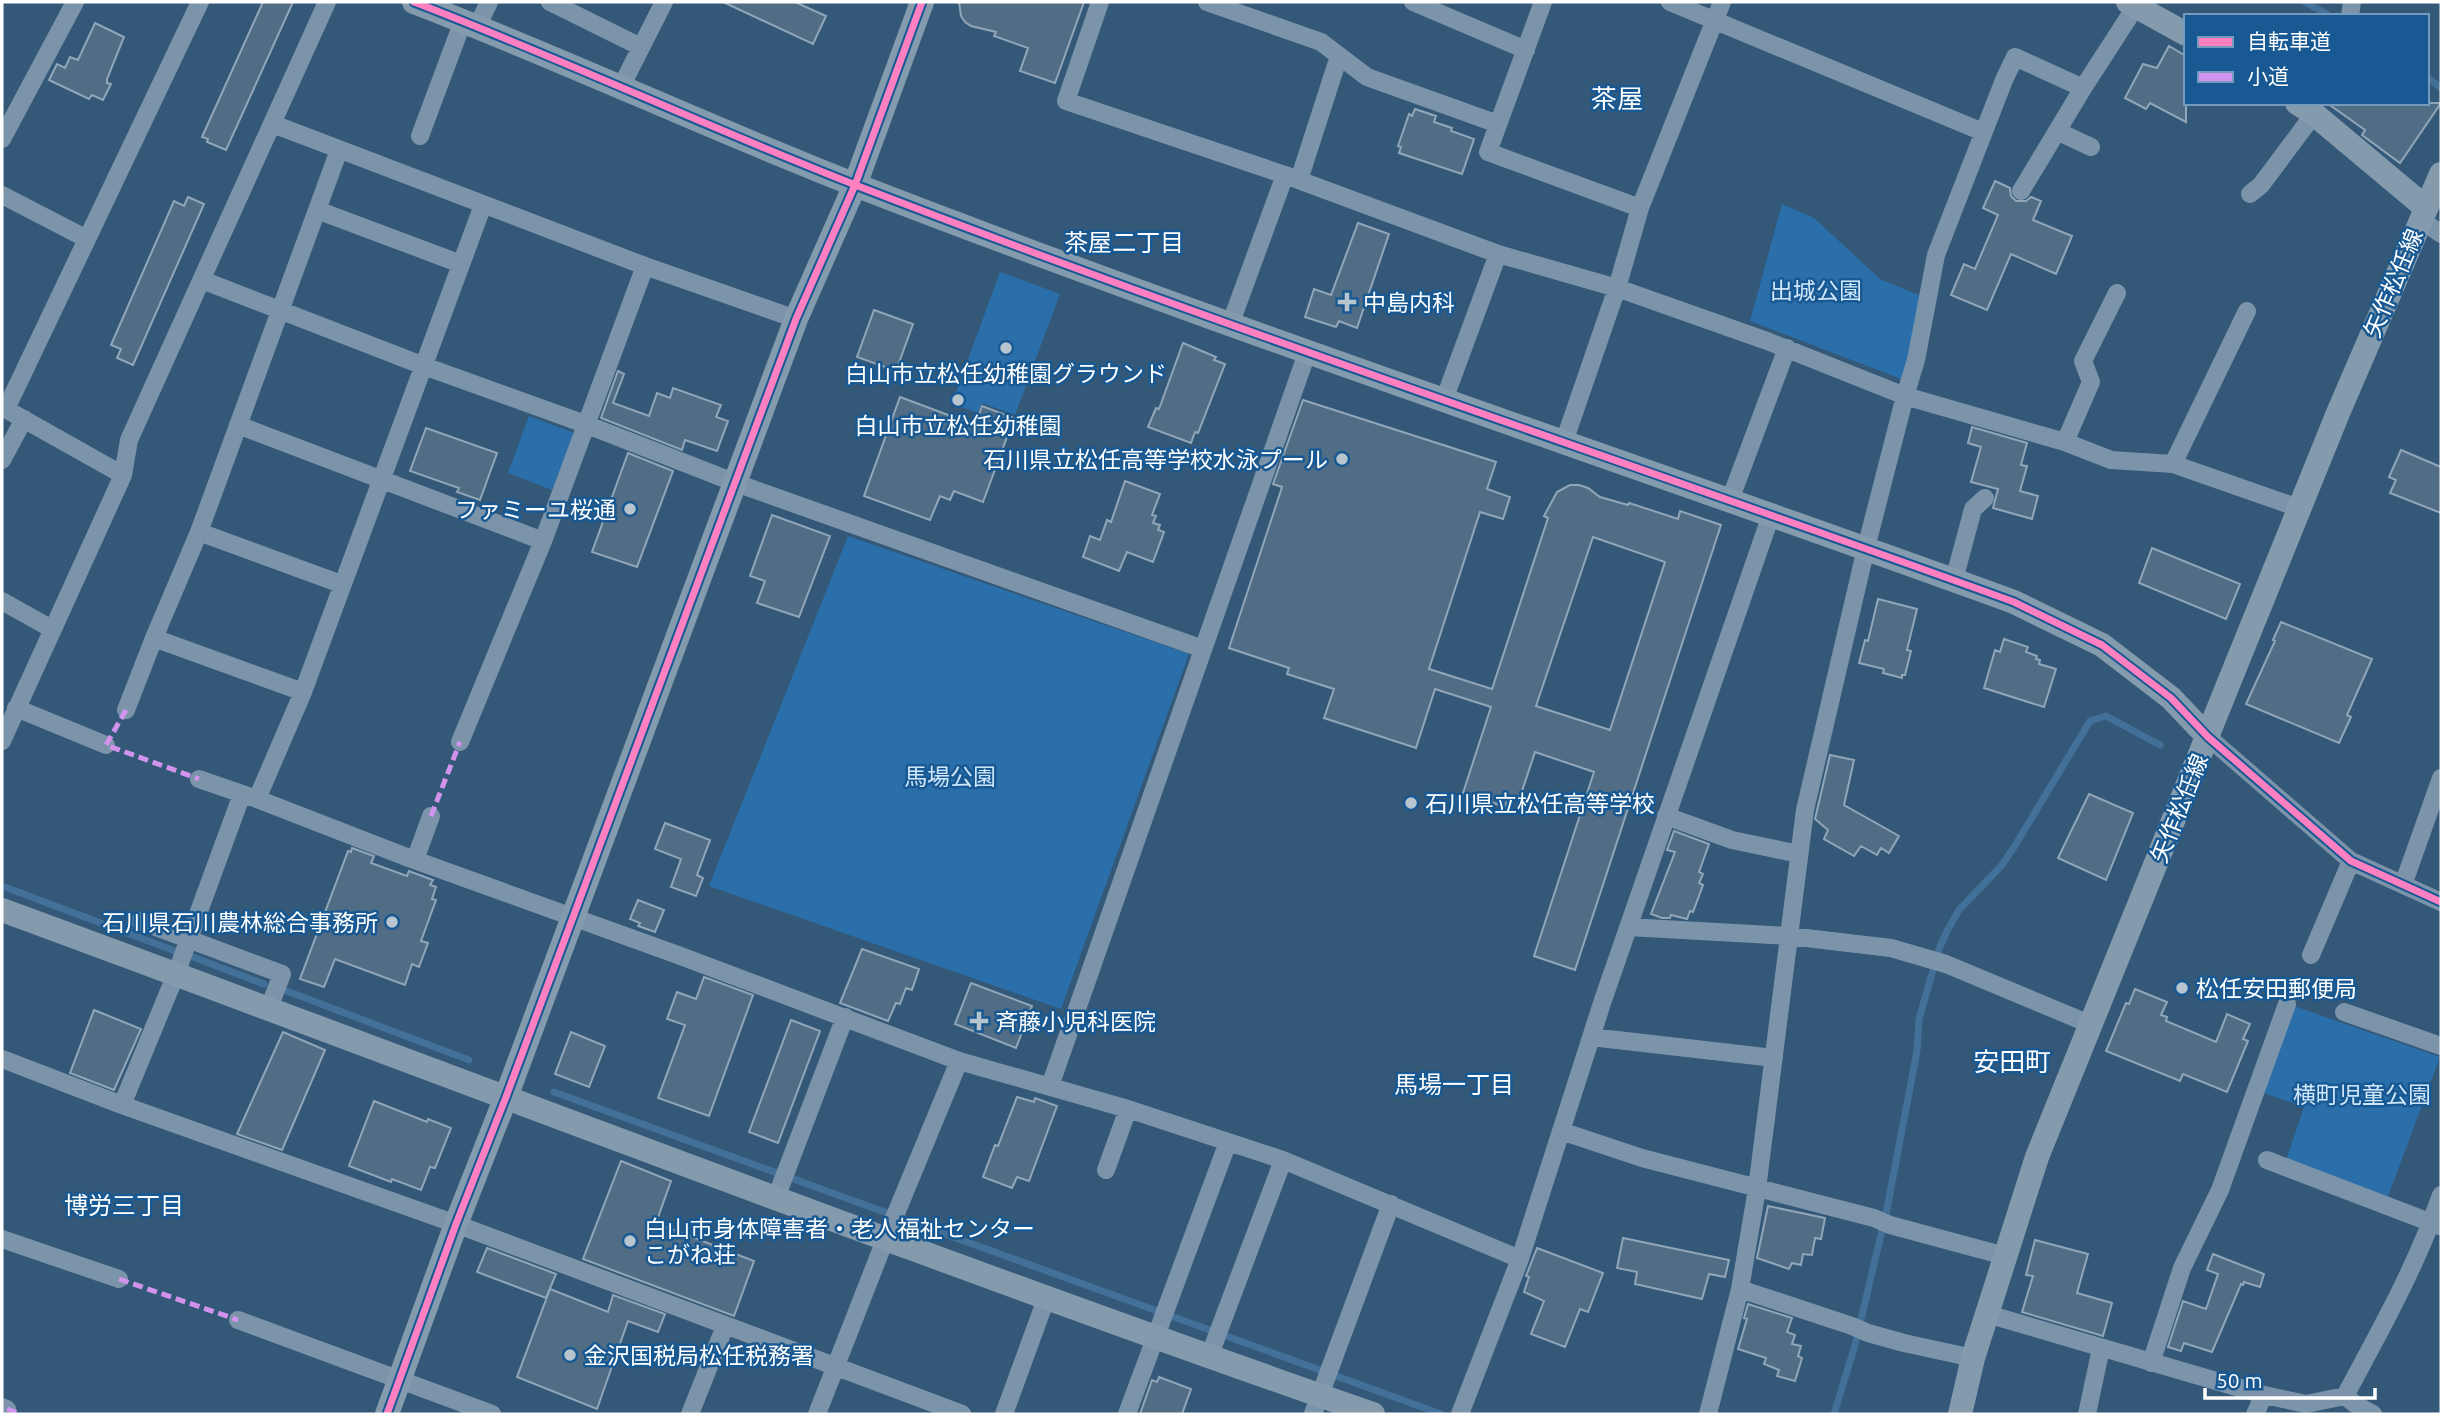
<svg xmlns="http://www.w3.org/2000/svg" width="2443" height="1416" font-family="Ubuntu,'Noto Sans JP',sans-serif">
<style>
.green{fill:#2b6faa}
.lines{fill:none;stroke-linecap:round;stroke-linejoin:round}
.stream{stroke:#437099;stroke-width:7}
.building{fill:#516d86;stroke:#91a6b8;stroke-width:2;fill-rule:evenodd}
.street{stroke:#7c94aa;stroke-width:18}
.secondary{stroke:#849bae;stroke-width:24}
.quiet{stroke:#d193ec;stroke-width:5;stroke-dasharray:10 5;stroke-linecap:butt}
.cycleway-casing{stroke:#185993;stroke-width:11}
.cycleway{stroke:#ff80c0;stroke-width:7}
.poi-dot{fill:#b8c5cf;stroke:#185993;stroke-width:2.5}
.labels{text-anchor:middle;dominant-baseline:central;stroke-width:5;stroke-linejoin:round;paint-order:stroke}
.street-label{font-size:23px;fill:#fff;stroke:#185993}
.park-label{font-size:23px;fill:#cfe7fb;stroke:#185993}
.poi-label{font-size:23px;fill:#fff;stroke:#185993;text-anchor:start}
.neighbourhood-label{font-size:24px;fill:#fff;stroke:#185993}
.quarter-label{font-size:26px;fill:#fff;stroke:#185993}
</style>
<rect width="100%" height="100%" fill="#345877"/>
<!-- green -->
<path class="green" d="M1782 204 1814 218 1880 279 1928 299 1909 382 1750 321Z
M1000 272 1060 294 1015 415 982 403 977 413 952 403Z
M529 416 574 433 552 490 508 473Z
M848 536 1189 654 1061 1009 709 886Z
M2291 1005 2440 1057 2387 1199 2286 1160 2304 1107 2261 1092Z"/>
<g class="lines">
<!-- stream -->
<path class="stream" d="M2305 2 2330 16
M2427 77 2441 88
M2 886 175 951
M193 957 264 984
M284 990 469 1060
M554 1092 1441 1414
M1834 1414 1855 1345 1887 1209 1917 1051 1919 1019 1939 949 1947 931 1959 910 2002 865 2016 844 2090 721 2106 716 2160 745"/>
</g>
<!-- building -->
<path class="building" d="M263 2H293L226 150 207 142 208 139 202 137Z
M723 2H795L826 16 813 44Z
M959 2H1084L1055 83 1020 71 1028 48 994 36 996 32 971 26 965 22 961 16Z
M95 23 124 37 107 79V83L111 84 103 100 92 95 89 99 49 80 57 64 65 68 70 57 78 60Z
M2169 46 2186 56V122L2150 103 2146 109 2125 98 2143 64 2157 68Z
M2327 103H2441L2400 163 2362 135 2365 130Z
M1415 109 1436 116 1434 122 1452 128 1451 131 1474 139 1462 174 1399 153 1401 147 1398 146 1409 114 1412 116Z
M1995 181 2010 188 2011 196 2016 201H2026L2031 197 2041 201 2033 220 2072 236 2056 274 2011 254 1987 310 1951 295 1964 264 1975 269 1998 215 1983 208Z
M188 197 204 204 133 365 117 358 121 349 111 345 174 201 184 206Z
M1358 223 1389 234 1357 328 1339 321 1336 327 1305 317 1314 289 1331 295Z
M874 310 913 324 896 371 857 357Z
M1183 343 1216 357 1214 360 1225 364 1198 433 1195 432 1191 443 1148 427 1156 408 1159 409Z
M618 371 624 374 613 403 649 416 657 393 670 398 673 388 721 405 716 417 728 421 717 451 685 440 682 450 601 418Z
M900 397 975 425 982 406 1014 418 983 502 954 491 950 500 940 496 930 520 864 496Z
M1303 400 1496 462 1487 489 1510 497 1503 519 1480 512 1429 669 1492 689 1548 518 1544 516 1557 492 1570 485H1579L1588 488 1600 497 1628 505 1629 503 1678 519 1680 511 1721 525 1575 970 1534 956 1594 772 1535 752 1519 800 1508 797 1505 807 1463 793 1491 707 1435 689 1416 748 1324 718 1334 689 1287 674 1289 668 1229 648 1282 487 1273 484ZM1593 537 1665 562 1610 730 1536 706Z
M1972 427 2027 443 2021 465 2027 466 2020 491 2038 496 2032 519 1993 508 1998 489 1971 482 1981 447 1968 443Z
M426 428 497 453 480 500 457 492 459 488 410 471Z
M2401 450 2441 467V513L2390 493 2396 480 2389 477Z
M628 453 673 471 637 567 592 552Z
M1125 481 1160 494 1152 515 1156 516 1153 523 1160 525 1158 530 1164 532 1153 562 1127 552 1119 571 1083 557 1090 536 1100 540 1107 520 1111 522Z
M772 515 830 536 799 617 757 603 765 581 750 576Z
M2152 548 2240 584 2226 619 2139 583Z
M1878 599 1917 609 1907 650 1911 651 1905 675H1902V678L1883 673 1884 669 1859 663 1865 640 1868 641Z
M2281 622 2372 659 2347 715 2351 717 2339 743 2246 704 2275 641 2273 640Z
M2004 639 2028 647 2026 652 2037 656 2036 659 2040 660 2039 664 2056 669 2044 707 1984 688 1995 650 2000 652Z
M1830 755 1854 760 1844 805 1899 836 1889 853 1881 848 1877 855 1861 846 1854 856 1824 839 1828 830 1815 819Z
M2089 794 2133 813 2106 880 2058 858Z
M665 823 710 840 697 875 703 878 696 896 671 887 681 859 655 849Z
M1674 831 1709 844 1699 872 1703 874 1699 883 1703 885 1693 912 1690 911 1687 919 1671 915 1670 918H1662L1651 914 1675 852 1667 850Z
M352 848 374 856 371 863 407 876 409 871 433 880 430 885 436 887 432 899 436 900 421 941 428 943 419 967 412 964 405 985 335 959 324 987 300 979 348 851 351 852Z
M638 900 664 910 655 932 638 926 640 923 630 919Z
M862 949 919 969 912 990 906 988 900 1004 896 1003 888 1021 840 1003Z
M704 977 753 995 709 1116 658 1098 685 1025 667 1019 677 992 696 999Z
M971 983 1032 1006 1016 1048 955 1024Z
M2135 989 2167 1002 2161 1015 2167 1017 2166 1021 2216 1042 2227 1014 2250 1024 2243 1039 2248 1041 2227 1092 2183 1074 2180 1081 2106 1051 2126 1003 2129 1004Z
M94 1010 141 1029 114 1090 70 1073Z
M791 1020 820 1031 778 1143 749 1132Z
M283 1032 325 1050 282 1150 237 1134Z
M571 1032 605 1046 589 1087 555 1074Z
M1017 1097 1034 1102 1035 1098 1057 1106 1029 1181 1017 1177 1012 1188 983 1177 995 1145 998 1146Z
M374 1101 427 1122 428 1119 451 1128 435 1168 430 1167 421 1190 392 1179 391 1182 349 1166Z
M621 1161 671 1181 656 1223 754 1261 734 1316 583 1259Z
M1768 1206 1825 1218 1821 1239 1815 1238 1812 1255 1803 1254 1801 1265 1792 1263 1789 1269 1757 1258Z
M1623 1238 1729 1260 1725 1277 1709 1274 1702 1299 1635 1284 1637 1272 1617 1268Z
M2035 1240 2088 1254 2077 1293 2112 1303 2103 1336 2022 1312 2033 1276 2026 1275Z
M487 1248 556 1274 546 1298 477 1272Z
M1537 1248 1603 1273 1588 1312 1580 1309 1565 1347 1531 1334 1544 1301 1524 1292 1529 1277 1526 1276Z
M2213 1254 2264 1274 2260 1287 2244 1282 2243 1285 2241 1284 2212 1352 2184 1343 2181 1351 2168 1347 2183 1301 2206 1309 2218 1274 2207 1270Z
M550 1289 608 1312 613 1295 665 1314 658 1332 628 1321 597 1409 517 1377Z
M1748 1304 1792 1318 1787 1332 1795 1335 1792 1344 1801 1346 1798 1356 1802 1358 1795 1381 1777 1376 1779 1370 1764 1364 1766 1358 1738 1349 1747 1319 1744 1318Z
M1159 1377 1191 1389 1182 1414H1140L1152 1380 1157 1382Z"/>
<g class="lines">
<!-- street -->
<path class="street" d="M550 2 641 47
M1100 2 1066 101 1285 175 1498 254 1617 288 1767 341 1905 396 2065 442 2111 460 2173 464 2299 508
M1207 2 1321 42 1367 77 1498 124
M1413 2 1526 50
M1543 2 1488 152 1640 208
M1670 2 1983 132
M2350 16 2352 2
M478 25 489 2
M621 87 664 2
M273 124 645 266 796 319
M2057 131 2091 147
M420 136 463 21
M2 139 75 2
M1299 180 1339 56
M2021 191 2083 88 2136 6
M2250 194 2261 185 2314 114
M2 195 87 239
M317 210 461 264
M2420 219 2441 234
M202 280 424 366 585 424 736 483 1203 649
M1230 325 1285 175
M1444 400 1498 254
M2 407 123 475
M6 409 200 2
M238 425 543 541
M1564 442 1617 288 1640 208 1722 2
M2065 442 2091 382 2083 361 2117 293
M2 460 24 419
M2173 464 2247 311
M1730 500 1787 348
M199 532 341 584
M1954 580 1973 509 1985 498
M2 601 52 629
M303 692 154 638 199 532 339 150
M16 708 106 745
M126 710 154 638
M2208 737 2351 861 2441 902
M2 741 123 475 129 440 327 2
M460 742 543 541 645 266
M199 779 257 799 409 858 678 955 959 1061 1128 1109 1283 1160 1520 1259
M257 799 303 692 483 205
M1666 816 1732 840 1799 854
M415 860 431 816
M2403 885 2441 778
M140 921 282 974 269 1008
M1628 927 1789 936 1891 948 1946 964 2092 1025
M2311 955 2351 861
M2344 1012 2441 1046
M1591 1037 1774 1058
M2 1059 122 1105 456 1224 962 1414
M1050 1086 1307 353
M122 1105 176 974 242 794
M1561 1131 1642 1158 1874 1218 1890 1225 2005 1256
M2267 1160 2440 1226
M1106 1170 1128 1109
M776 1198 845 1017
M2 1239 119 1279
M1740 1289 1852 1326 1868 1333 1904 1343 1973 1358
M1987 1314 2264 1395 2306 1404 2345 1396C2380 1331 2417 1265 2441 1195
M238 1320 492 1414
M1209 1357 1283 1160
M2151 1363 2182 1268 2220 1190 2287 1004
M2345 1396 2355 1404 2373 1414
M2 1407 7 1409 5 1414
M690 1414 725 1326
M817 1414 885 1240 959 1061
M1004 1414 1046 1299
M1127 1414 1228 1142
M1313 1414 1391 1204
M1460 1414 1520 1259 1603 1000 1771 515
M1708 1414 1740 1289 1757 1189 1805 810 1866 548 1905 396 1916 360 1936 255 2004 80 2015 57 2083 88
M2087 1414 2101 1348
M2255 1414 2264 1395"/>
<!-- secondary -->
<path class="secondary" d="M414 2C563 59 709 128 858 186 1240 334 1629 462 2014 602L2102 645 2171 698 2208 737
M2128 2 2186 34
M2297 103 2314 114 2425 207
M2 910C459 1078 913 1254 1373 1414
M387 1414 456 1224 506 1097 796 319 855 185 922 2
M1960 1414 1973 1358 2037 1157 2338 413 2441 174"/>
<!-- quiet -->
<path class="quiet" d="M126 710 106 745 199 779
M431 816 460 742
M119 1279 238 1320
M7 1409 21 1414"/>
<!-- cycleway casing -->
<g class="cycleway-casing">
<path id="cycleway" d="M414 2C563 59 709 128 858 186 1240 334 1629 462 2014 602L2102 645 2171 698 2208 737 2351 861 2441 902
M387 1414 456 1224 506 1097 796 319 855 185 922 2"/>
</g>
<!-- cycleway -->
<use href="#cycleway" class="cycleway"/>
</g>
<!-- markers -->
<g class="poi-dot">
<path d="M1343.5 291.5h7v7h7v7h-7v7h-7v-7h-7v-7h7z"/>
<circle cx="1006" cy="348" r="7"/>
<circle cx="958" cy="400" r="7"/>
<circle cx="1342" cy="459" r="7"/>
<circle cx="630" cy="509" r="7"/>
<circle cx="1411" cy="803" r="7"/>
<circle cx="392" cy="922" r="7"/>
<circle cx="2182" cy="988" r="7"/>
<path d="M975.5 1010.5h7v7h7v7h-7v7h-7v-7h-7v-7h7z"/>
<circle cx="630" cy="1241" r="7"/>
<circle cx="570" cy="1355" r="7"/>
</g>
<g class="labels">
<!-- street labels -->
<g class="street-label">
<text transform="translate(2393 283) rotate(-67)">矢作松任線</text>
<text transform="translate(2179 808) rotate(-68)">矢作松任線</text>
</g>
<!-- park labels -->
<g class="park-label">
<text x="1816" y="290">出城公園</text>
<text x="950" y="776">馬場公園</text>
<text x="2362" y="1094">横町児童公園</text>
</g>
<!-- poi labels -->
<g class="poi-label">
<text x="1363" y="302">中島内科</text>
<text x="1006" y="373" text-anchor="middle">白山市立松任幼稚園グラウンド</text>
<text x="958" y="425" text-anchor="middle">白山市立松任幼稚園</text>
<text x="1328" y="459" text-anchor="end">石川県立松任高等学校水泳プール</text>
<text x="616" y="509" text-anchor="end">ファミーユ桜通</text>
<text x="1425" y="803">石川県立松任高等学校</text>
<text x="378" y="922" text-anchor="end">石川県石川農林総合事務所</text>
<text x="2196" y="988">松任安田郵便局</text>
<text x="995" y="1021">斉藤小児科医院</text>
<text x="644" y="1228">白山市身体障害者・老人福祉センター<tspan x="644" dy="26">こがね荘</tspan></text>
<text x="584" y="1355">金沢国税局松任税務署</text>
</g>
<!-- neighbourhood labels -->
<g class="neighbourhood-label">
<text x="1124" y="242">茶屋二丁目</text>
<text x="1454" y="1084">馬場一丁目</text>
<text x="124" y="1205">博労三丁目</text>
</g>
<!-- quarter labels -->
<g class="quarter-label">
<text x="1617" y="98">茶屋</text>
<text x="2012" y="1061">安田町</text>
</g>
</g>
<!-- border -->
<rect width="2443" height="1416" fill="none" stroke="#ffffff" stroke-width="7"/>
<!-- legend -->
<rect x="2184" y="14" width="245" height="91" fill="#185993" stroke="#749bbe" stroke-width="2"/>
<rect x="2198" y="37" width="35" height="10" fill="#ff80c0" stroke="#749bbe" stroke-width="2"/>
<text x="2247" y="49" font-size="21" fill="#ffffff">自転車道</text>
<rect x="2198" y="72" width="35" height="10" fill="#d193ec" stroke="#749bbe" stroke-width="2"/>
<text x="2247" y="84" font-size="21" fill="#ffffff">小道</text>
<!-- scale -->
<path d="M2205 1388v10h170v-10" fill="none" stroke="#ffffff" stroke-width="3.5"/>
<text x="2216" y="1388" font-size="21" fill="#ffffff" stroke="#185993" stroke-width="5" paint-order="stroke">50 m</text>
</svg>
